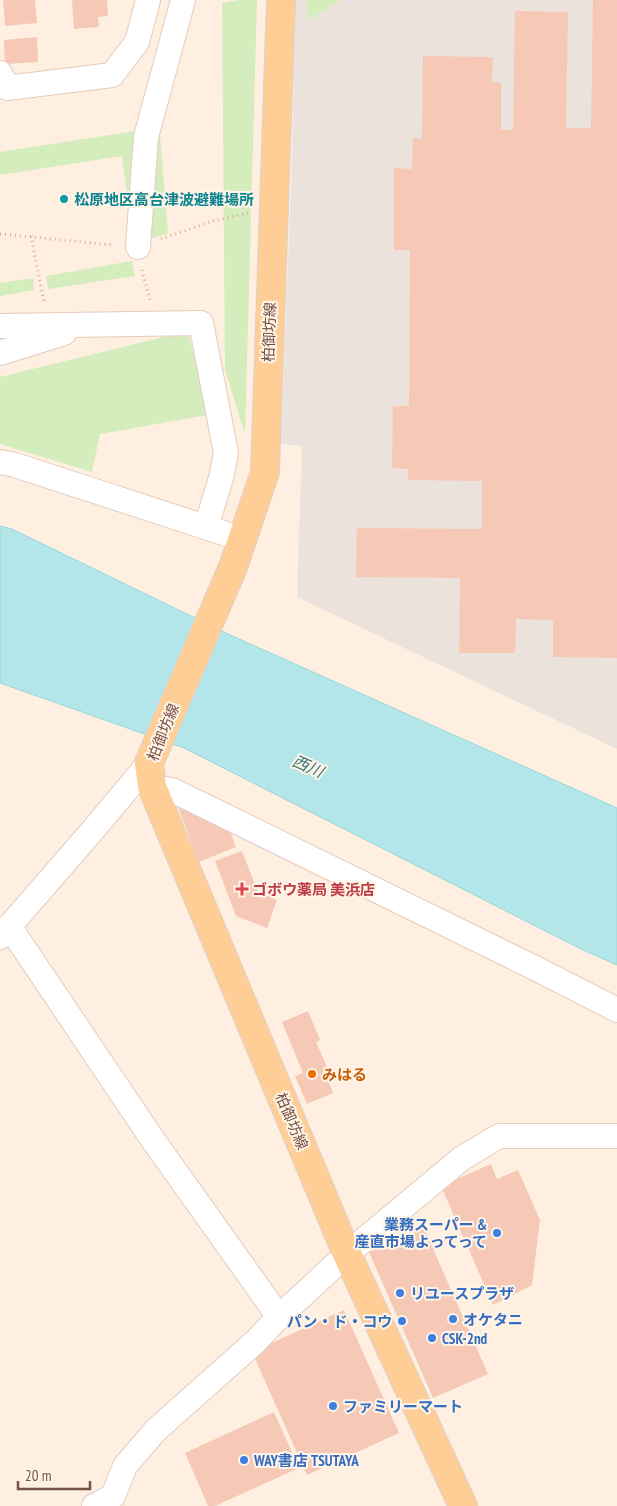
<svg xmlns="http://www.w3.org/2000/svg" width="617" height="1506" font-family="'PT Sans Narrow','Noto Sans JP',sans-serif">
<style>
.industrial{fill:#ece2dc}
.green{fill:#d5ecbd}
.water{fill:#b3e6e8;stroke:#99d7db}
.building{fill:#f5c9b5}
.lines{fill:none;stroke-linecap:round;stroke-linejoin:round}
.minor-casing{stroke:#e4ccbe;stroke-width:26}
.major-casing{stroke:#dbd2cf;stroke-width:30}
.path{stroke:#daac99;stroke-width:3;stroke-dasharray:1 4;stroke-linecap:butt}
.minor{stroke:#fff;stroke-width:24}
.major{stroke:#ffce96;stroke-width:28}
.culture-dot{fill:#0f9aa8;stroke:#fff4e8;stroke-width:2}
.health-dot{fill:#e0444e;stroke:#fff4e8;stroke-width:2}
.food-dot{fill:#e8710a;stroke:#fff4e8;stroke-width:2}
.shop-dot{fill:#3f7fe0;stroke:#fff4e8;stroke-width:2}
.labels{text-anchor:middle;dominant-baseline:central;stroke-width:4;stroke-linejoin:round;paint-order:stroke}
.culture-label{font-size:15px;font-weight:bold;fill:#0d838f;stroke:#fff4e8;text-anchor:start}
.street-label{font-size:15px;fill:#765245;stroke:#fff4e8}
.health-label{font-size:15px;font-weight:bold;fill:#be3a42;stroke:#fff4e8;text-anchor:start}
.food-label{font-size:15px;font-weight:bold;fill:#c56008;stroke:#fff4e8;text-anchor:start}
.shop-label{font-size:15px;font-weight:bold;fill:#366cbe;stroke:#fff4e8;text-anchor:start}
.water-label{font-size:16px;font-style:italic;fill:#38787d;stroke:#fff4e8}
</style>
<rect width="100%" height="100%" fill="#feefe0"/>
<!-- industrial -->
<path class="industrial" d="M295 0H617V749L297 597 302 446 281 444 292 160Z"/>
<!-- green -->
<path class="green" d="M239 0H257L245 434 225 370 222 3Z
M307 0H342L307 20Z
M159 122 168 234 149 239Z
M135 131 137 155 131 222 122 156 0 175V152Z
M132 261 135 276 48 289 46 276Z
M33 278 34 290 0 296V283Z
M188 331 208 415 100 434 92 472 0 444V377Z"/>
<!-- water -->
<path class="water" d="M0 526 12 529 228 634 617 808V965L583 950 184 748 0 683Z"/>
<!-- building -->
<path class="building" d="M3 0H35L37 23 5 26Z
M72 0H107L108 16 98 17 99 27 74 29Z
M593 0H617V658L553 657V620L516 619 515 653H459L460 578 356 577 357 528 482 529V481L408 480V469L392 468 393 406H409L410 250H394V168L412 169 413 138 422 139 423 56 493 57 492 82 501 83V130H513L515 11 568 12 566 128H591Z
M37 37 38 62 5 64 4 40Z
M178 807 229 828 236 847 199 862Z
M242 851 258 892 277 900 267 928 236 916 215 861Z
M308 1011 320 1040 316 1042 328 1069 324 1071 333 1093 307 1104 295 1076 303 1073 282 1022Z
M491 1164 497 1179 518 1170 540 1220 532 1285 493 1305 441 1186Z
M424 1228 488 1374 433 1398 369 1252Z
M344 1310 399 1433 307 1475 252 1352Z
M274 1412 299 1468 215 1506H208L185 1453Z"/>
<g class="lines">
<!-- minor casing -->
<g class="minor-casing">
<path id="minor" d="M0 73 7 88 112 75 137 42 148 0
M138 247 146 137 183 0
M0 326 201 323 226 453 221 478 206 527
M0 353 64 333
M0 462 15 465 242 539
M152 787 172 790 537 969 617 1010
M9 926 153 1140 279 1317
M0 937 93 830 149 763
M94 1506 113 1496 125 1466 156 1430 255 1342 279 1317 347 1254 461 1159 499 1136H617"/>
</g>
<!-- major casing -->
<g class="major-casing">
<path id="major" d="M281 0 265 472 233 567 149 763 152 787 347 1254 463 1506"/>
</g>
<!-- path -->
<path class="path" d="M0 234 114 245
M31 236 44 302
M161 239 213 221 248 213
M142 270 150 300"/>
<!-- minor -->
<use href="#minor" class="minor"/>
<!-- major -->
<use href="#major" class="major"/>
</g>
<!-- markers -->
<circle class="culture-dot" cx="64" cy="199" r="5"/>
<path class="health-dot" d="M239.5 881.5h5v5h5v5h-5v5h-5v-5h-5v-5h5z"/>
<circle class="food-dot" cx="312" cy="1074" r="5"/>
<g class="shop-dot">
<circle cx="497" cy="1233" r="5"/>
<circle cx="400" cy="1293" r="5"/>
<circle cx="453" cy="1319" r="5"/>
<circle cx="402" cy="1321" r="5"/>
<circle cx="432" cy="1338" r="5"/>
<circle cx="333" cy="1406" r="5"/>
<circle cx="244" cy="1460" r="5"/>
</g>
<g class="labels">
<!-- culture labels -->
<g class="culture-label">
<text x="74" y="199">松原地区高台津波避難場所</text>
</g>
<!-- street labels -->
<g class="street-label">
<text transform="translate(269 332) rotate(-88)">柏御坊線</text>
<text transform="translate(163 732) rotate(-68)">柏御坊線</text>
<text transform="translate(292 1121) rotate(67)">柏御坊線</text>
</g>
<!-- health labels -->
<g class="health-label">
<text x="252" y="889">ゴボウ薬局 美浜店</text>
</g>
<!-- food labels -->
<g class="food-label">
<text x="322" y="1074">みはる</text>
</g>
<!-- shop labels -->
<g class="shop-label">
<text x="487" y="1224" text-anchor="end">業務スーパー &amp;<tspan x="487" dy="17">産直市場よってって</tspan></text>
<text x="410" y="1293">リユースプラザ</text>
<text x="463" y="1319">オケタニ</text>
<text x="392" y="1321" text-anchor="end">パン・ド・コウ</text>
<text x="442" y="1338">CSK-2nd</text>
<text x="343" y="1406">ファミリーマート</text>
<text x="254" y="1460">WAY書店 TSUTAYA</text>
</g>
<!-- water labels -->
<g class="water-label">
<text transform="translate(308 766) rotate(24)">西川</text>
</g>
</g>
<!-- scale -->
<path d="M18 1481v8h72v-8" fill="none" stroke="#765245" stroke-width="2.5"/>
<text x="25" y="1481" font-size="15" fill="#765245" stroke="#fff4e8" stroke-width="4" paint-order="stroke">20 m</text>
</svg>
